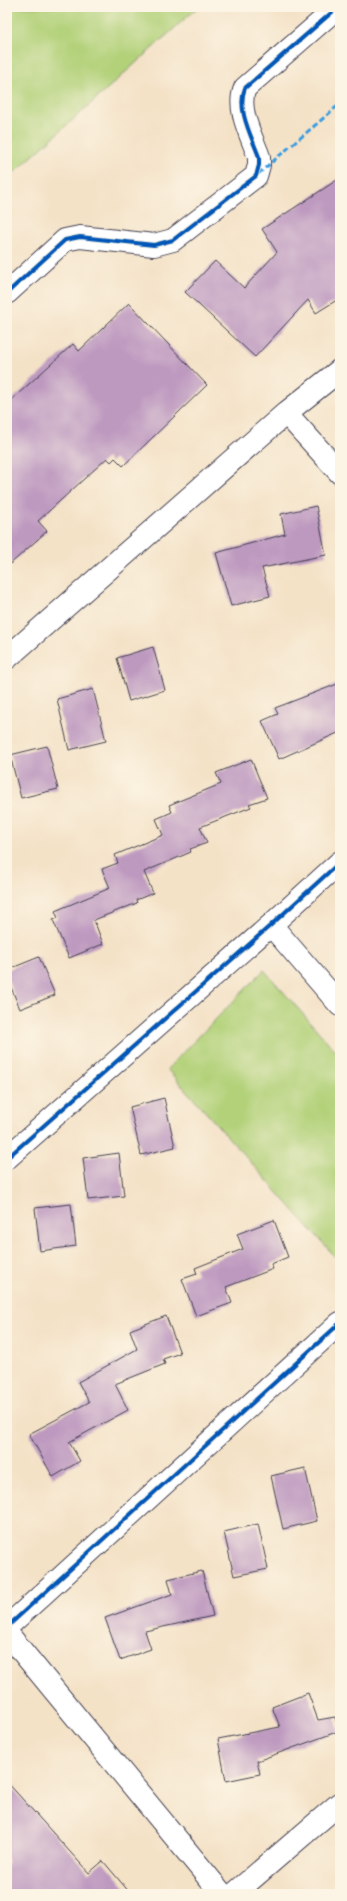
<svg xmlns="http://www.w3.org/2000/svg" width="347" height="1901" font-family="Mynerve,sans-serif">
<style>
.green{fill:#b2d179;stroke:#6a7a5a}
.building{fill:#bd99c0}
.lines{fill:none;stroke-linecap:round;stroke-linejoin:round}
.minor-casing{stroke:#423f50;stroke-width:24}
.minor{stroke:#fff;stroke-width:22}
.quiet{stroke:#3c9ce2;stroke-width:3;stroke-dasharray:6 3;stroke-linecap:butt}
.cycleway-casing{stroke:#fcf5e5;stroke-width:6}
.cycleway{stroke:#0057b8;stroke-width:4}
</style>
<rect width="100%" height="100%" fill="#fcf5e5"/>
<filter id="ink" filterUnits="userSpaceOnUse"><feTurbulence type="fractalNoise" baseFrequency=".025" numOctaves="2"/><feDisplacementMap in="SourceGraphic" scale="8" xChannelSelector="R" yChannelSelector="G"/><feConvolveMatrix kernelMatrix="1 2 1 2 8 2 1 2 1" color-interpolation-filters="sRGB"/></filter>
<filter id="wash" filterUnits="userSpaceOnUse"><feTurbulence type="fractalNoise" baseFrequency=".012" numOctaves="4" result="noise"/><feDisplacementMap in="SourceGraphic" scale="16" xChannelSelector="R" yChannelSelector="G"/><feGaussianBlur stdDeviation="0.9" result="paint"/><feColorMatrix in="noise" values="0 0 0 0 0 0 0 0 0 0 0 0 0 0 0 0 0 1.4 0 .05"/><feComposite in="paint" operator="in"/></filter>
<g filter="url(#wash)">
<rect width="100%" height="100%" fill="#f4e2c7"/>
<!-- green -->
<path class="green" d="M7 7H198L7 179Z
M264 970 340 1056V1262L167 1069Z"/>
<g id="blocks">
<!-- building -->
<path class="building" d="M340 178V298L316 313 308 300 255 357 185 292 215 261 244 288 277 252 262 229Z
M129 303 207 385 123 466 115 458 111 462 107 458 38 521 47 531 7 567V404L73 344 79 351Z
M316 506 326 555 262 568 270 596 231 606 216 553 285 534 281 514Z
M153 647 165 690 129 701 117 658Z
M340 683V732L279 759 262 721 278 714 275 708Z
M93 689 106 741 69 750 57 699Z
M47 746 58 789 21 798 10 755Z
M251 759 267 798 249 804 251 807 200 827 207 843 190 849 191 852 144 872 153 893 136 900 137 903 94 920 103 944 69 958 53 920 58 918 55 911 110 888 102 869 118 863 115 855 163 835 156 819 172 812 169 805 221 784 216 773Z
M39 957 55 995 20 1009 7 978V970Z
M164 1098 175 1147 141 1155 130 1107Z
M119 1153 124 1196 88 1200 83 1158Z
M71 1204 76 1246 40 1251 35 1208Z
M274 1220 288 1257 271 1264 273 1269 226 1287 232 1303 196 1316 182 1279 197 1274 195 1268 243 1249 237 1234Z
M166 1316 180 1353 163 1359 165 1364 115 1384 128 1410 69 1442 80 1461 53 1477 29 1434 89 1402 78 1382 137 1349 130 1330Z
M305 1468 317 1521 283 1529 271 1476Z
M258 1524 268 1569 234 1576 224 1532Z
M202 1571 213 1616 145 1631 151 1649 120 1660 105 1618 172 1594 168 1579Z
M308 1693 318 1720 335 1717 339 1731 257 1761 260 1774 226 1781 218 1739 280 1727 272 1707Z
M7 1782 89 1873 103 1861 131 1894H7Z"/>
</g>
</g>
<g filter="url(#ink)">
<use href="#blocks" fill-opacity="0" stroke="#423f50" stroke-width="1"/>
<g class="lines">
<!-- minor casing -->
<g class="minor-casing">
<path id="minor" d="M7 293 65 240 80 237 154 245 173 240 256 176 259 165V157C252 137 236 109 245 88L338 7
M286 413 340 473
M7 658 286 413 340 370
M271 925 340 1005
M7 1158 271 925 340 862
M7 1627 340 1323
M7 1633 222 1894
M234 1894 340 1803"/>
</g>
<!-- minor -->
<use href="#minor" class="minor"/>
<!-- quiet -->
<path class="quiet" d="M258 174 340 104"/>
<!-- cycleway casing -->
<g class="cycleway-casing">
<path id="cycleway" d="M7 293 65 240 80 237 154 245 173 240 256 176 259 165V157C252 137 236 109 245 88L338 7
M7 1158 271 925 340 862
M7 1627 340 1323"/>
</g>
<!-- cycleway -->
<use href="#cycleway" class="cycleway"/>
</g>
</g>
<!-- margin -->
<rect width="347" height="1901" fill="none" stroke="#fcf5e5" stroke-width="24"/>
</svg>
